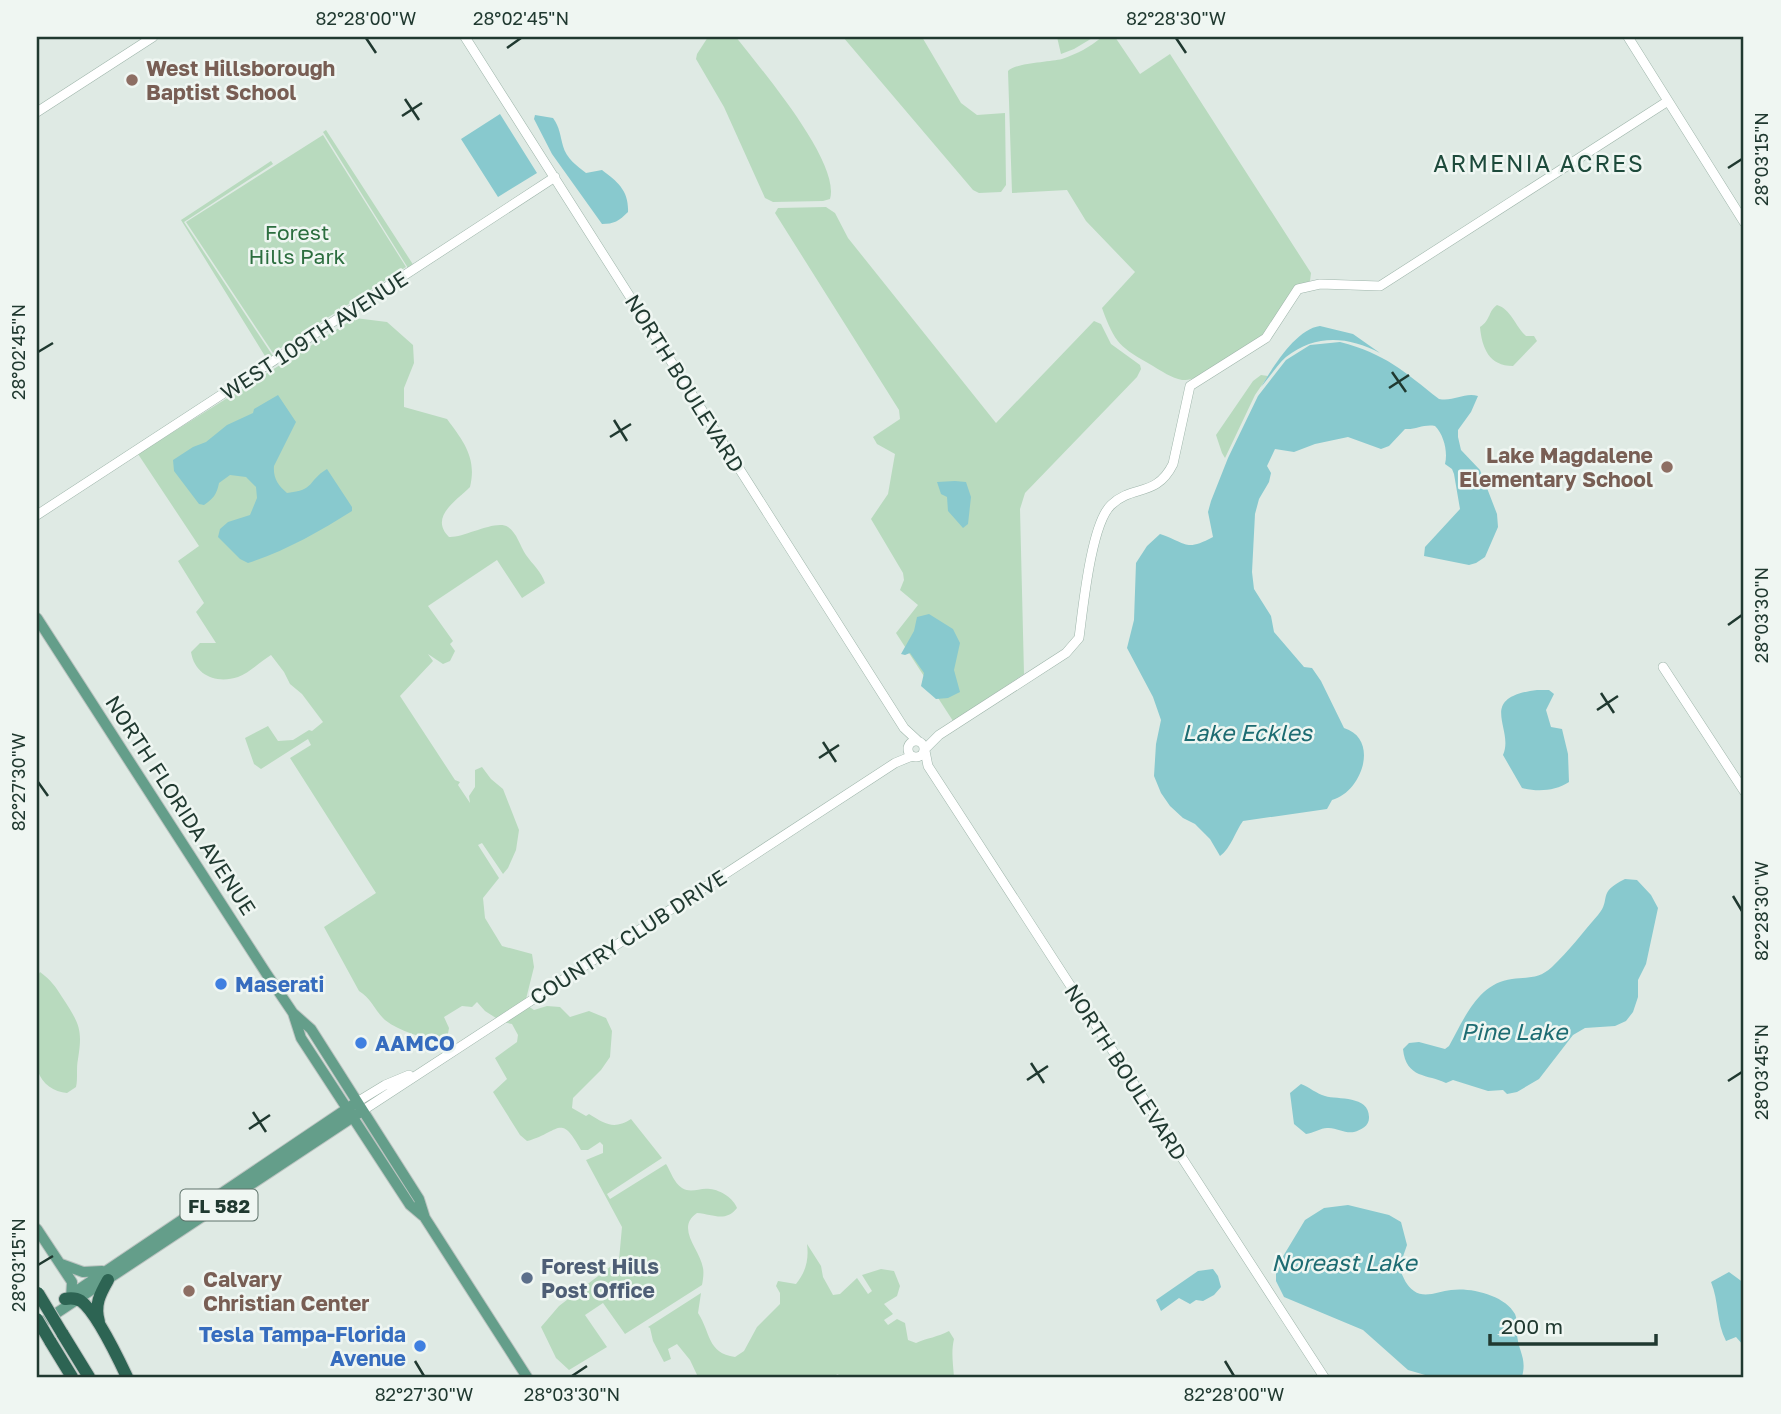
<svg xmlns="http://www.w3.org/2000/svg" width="1781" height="1414" font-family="'Golos Text',sans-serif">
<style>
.green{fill:#b8dabe}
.water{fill:#88c9ce}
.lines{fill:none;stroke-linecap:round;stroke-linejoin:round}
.secondary-casing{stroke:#9eb5aa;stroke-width:10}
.primary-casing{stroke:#bcc4c1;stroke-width:12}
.highway-casing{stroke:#bcc4c1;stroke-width:14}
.secondary{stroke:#fff;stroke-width:9}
.primary{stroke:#649e8a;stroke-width:10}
.highway{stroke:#2d6453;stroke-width:12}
.highway-bridge-casing{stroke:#bcc4c1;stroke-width:14;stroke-linecap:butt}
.highway-bridge{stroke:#2d6453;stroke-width:12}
.ticks{fill:none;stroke:#203930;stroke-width:2.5}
.education-dot{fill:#8d6e63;stroke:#eff6f2;stroke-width:2.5}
.shop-dot{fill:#3f7fe0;stroke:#eff6f2;stroke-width:2.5}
.service-dot{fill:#5c6f8a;stroke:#eff6f2;stroke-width:2.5}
.labels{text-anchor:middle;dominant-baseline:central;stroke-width:5;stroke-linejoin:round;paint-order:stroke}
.shield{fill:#eff6f2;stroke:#5e726a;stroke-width:2}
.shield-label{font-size:19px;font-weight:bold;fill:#203930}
.education-label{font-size:21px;font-weight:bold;fill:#785e54;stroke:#eff6f2;text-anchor:start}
.park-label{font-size:21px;fill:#2c6e3f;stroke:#eff6f2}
.street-label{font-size:21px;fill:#203930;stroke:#eff6f2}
.shop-label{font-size:21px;font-weight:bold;fill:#366cbe;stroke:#eff6f2;text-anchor:start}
.service-label{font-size:21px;font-weight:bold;fill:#4e5e75;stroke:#eff6f2;text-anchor:start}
.neighbourhood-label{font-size:23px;letter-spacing:2px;fill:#1d4a3b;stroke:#eff6f2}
.water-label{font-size:23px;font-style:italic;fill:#1d6c72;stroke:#eff6f2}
.neatline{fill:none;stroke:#203930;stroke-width:2.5}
.ticks-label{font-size:18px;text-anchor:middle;fill:#203930}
</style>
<rect width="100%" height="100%" fill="#dfeae4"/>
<!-- green -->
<path class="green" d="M708 37H736C759 67 841 162 830 199L823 201 773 202 765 198 724 107 696 59 697 54Z
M843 37H922L961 103 977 115 1005 113 1006 185 1001 192 979 193 973 190Z
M1057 37H1094L1074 49 1061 54Z
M1102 37H1115L1140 74 1170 54 1311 273 1310 281C1285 292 1284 308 1269 328 1257 344 1202 382 1182 380 1172 378 1161 371 1153 366 1120 347 1115 344 1102 308L1135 272 1086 221 1067 190 1012 193 1008 71C1015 63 1050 62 1062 59 1077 54 1090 47 1102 37Z
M326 130 414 266 268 361 181 220 271 161 273 164 184 222 273 356 408 268 323 132Z
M323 135 406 267 273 353 186 222Z
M826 207 835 213 848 238 996 423 1094 321 1101 324 1111 344 1140 365 1141 369 1137 377 1025 493 1020 509 1024 674 953 721 896 633 918 605 900 590 904 580 903 573 871 519 888 494 895 454 877 444 873 437 900 419 899 410 775 213 778 208Z
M1497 305C1511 309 1515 326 1526 336H1534L1537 341 1513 366C1489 366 1482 348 1480 327 1491 320 1488 311 1497 305Z
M355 318 387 322 413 345 414 363 404 388V407L447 419C464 442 477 458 470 487 456 501 429 517 449 537 464 538 496 519 508 527 517 533 520 546 526 555 533 565 541 571 545 583L522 598 497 560 428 606 453 641 450 644 455 651 450 661 443 664 428 654 433 661 400 696 455 780 460 782 458 785 470 803 469 796 475 787V770L482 767 491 779 503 789 519 830 516 850 508 868 503 874 482 843 478 845 499 878 483 898 485 918 502 946 532 954 534 967 526 999 496 1018 485 1011 477 1002 472 1007 462 1006 444 1017 449 1028 447 1039 441 1043C423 1037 400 1032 385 1020 375 1011 371 998 359 991L324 927 376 893 290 758 311 745 308 739 261 769 254 764 245 738 268 726 278 741 293 740 309 730 312 731 323 722 302 694 290 684 284 672 271 655C261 661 249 673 238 677 217 684 195 676 191 652L200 643H216L196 612 204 603 178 561 199 546 138 454Z
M1261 375 1268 376 1255 395 1225 458 1222 453 1216 435 1253 381Z
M40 972C51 980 55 986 62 997 79 1023 83 1029 78 1059 76 1069 78 1078 76 1087L67 1093C54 1092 42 1084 38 1071 33 1057 37 995 37 977Z
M528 1006 534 1010 547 1006 560 1007 570 1017 589 1011 606 1018 612 1031 610 1057 601 1070 573 1098 572 1108 586 1116 589 1114C605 1124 614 1130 631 1119L662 1158 607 1194 610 1199 666 1164C671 1172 674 1183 682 1188 692 1194 700 1187 710 1189 721 1190 734 1199 737 1208 725 1223 713 1214 697 1213 675 1228 700 1249 703 1268 704 1273 703 1280 702 1285L625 1334 603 1303 585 1315 607 1347 569 1370 556 1358 541 1327 559 1306 619 1260 622 1227 586 1160 603 1153V1145L600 1142 588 1150H581C560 1112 560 1132 527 1141L520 1135 493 1092 507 1079 495 1058 517 1042 518 1035 512 1024 502 1022Z
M807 1244 821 1266 823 1277 833 1295 840 1294 857 1278 868 1294 872 1291 862 1275 881 1269 894 1271 900 1286 897 1296 884 1304 893 1314 884 1320 888 1325 897 1319 905 1323 908 1340 916 1343C927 1338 938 1337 949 1331L954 1339C951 1352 953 1363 954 1377H840L838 1374 831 1377H698L690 1360 677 1344 668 1349 671 1359 664 1362 653 1341 650 1328 648 1327 701 1293 698 1313C711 1333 707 1353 735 1357L744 1351 757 1327 780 1304V1293L776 1286 778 1281 796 1284C806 1272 809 1259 807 1244Z"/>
<!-- water -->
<path class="water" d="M500 114 537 173 498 197 461 139Z
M535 115 553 118C560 128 560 135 563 146 566 158 577 166 586 173L602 170C618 182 629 191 628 212 619 221 614 224 602 224L552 154 534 119Z
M1320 326 1353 334 1380 353C1348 336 1315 334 1286 357 1277 365 1269 378 1261 387 1273 367 1296 329 1320 326Z
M1340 342C1386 354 1403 371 1439 399 1454 402 1464 392 1478 396L1471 412 1458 430V437L1461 450 1480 470 1497 514 1498 527 1485 557 1476 563 1469 565 1424 556 1425 547 1460 509 1454 474 1452 469 1445 464C1448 452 1444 435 1435 426 1423 424 1416 430 1405 429L1389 446 1381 449 1348 437 1315 444 1294 452 1275 449 1267 466 1271 473 1269 482 1259 499 1255 514 1252 572 1254 589 1271 616 1274 632 1304 667 1312 668 1321 681 1344 728C1380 739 1362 792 1332 800L1327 809 1243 821C1235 832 1231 848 1220 856L1210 839 1195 824 1183 818 1170 806 1161 793 1154 776 1156 744 1161 720 1153 697 1127 648 1134 620 1136 563 1147 546 1160 534C1187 543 1185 552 1213 537L1208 512 1211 501 1228 458 1258 396 1286 360 1310 345Z
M278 395 296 422 274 466C273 478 278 485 287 493 316 490 307 481 327 469L352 507V511C319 532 285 551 248 563L240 559 218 537 220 529 228 522 250 515 257 498 256 487 246 477 230 475 219 483C217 494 213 499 204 505L199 504 174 471 173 460 193 447 206 442 227 425 253 413 254 409Z
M955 481 966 482 971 497 968 524 963 528 948 511 947 497 941 494 937 482Z
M929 614 953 629 960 643 954 670 960 692 948 698 936 699 921 686 924 673 910 653 905 655 901 654 914 631 917 617Z
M1537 690H1549L1554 694 1546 710 1551 727 1562 729 1568 754 1569 782C1555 791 1538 792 1522 788L1503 755C1515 728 1475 698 1537 690Z
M1625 879 1637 880 1651 895 1658 908 1646 964 1638 980V997L1633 1012 1626 1021 1615 1026 1585 1028 1573 1035 1539 1079 1517 1092 1507 1094 1503 1090 1488 1091 1453 1080 1446 1083C1428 1074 1406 1079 1403 1049L1409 1043 1419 1042 1445 1049 1449 1046C1464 1019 1478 983 1512 979 1529 977 1539 979 1552 967 1569 951 1583 932 1598 915 1612 899 1596 893 1625 879Z
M1301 1084C1309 1087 1317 1094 1325 1096 1338 1100 1370 1095 1369 1118 1369 1126 1361 1130 1354 1132 1345 1134 1336 1127 1327 1128 1321 1128 1313 1133 1306 1134L1294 1124 1290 1093Z
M1348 1205 1389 1215 1401 1222 1407 1245 1399 1268C1403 1276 1406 1286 1414 1291 1425 1299 1439 1291 1451 1290 1470 1287 1505 1295 1515 1314 1518 1321 1516 1328 1517 1335 1519 1353 1527 1358 1522 1377H1432L1408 1370 1363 1330 1284 1297 1276 1281V1268L1305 1220 1324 1208Z
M1213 1269 1218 1276 1221 1287 1214 1295 1203 1301 1196 1300 1190 1304 1179 1298 1161 1311 1156 1300 1198 1271Z
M1729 1272 1744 1283V1346L1736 1337 1726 1341C1716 1322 1719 1301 1711 1282Z"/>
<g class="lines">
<!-- secondary casing -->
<g class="secondary-casing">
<path id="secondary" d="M465 37 904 728 918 741
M1628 37 1744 222
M37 112 153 37
M37 515 555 177
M1663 667 1744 791
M908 749a8 8 0 1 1 16 0a8 8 0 1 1-16 0Z
M925 749 939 735 1066 653 1079 638C1083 608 1091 524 1111 505 1133 484 1156 498 1173 464L1190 386 1266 338 1298 289 1320 284 1380 286 1668 101
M925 751 928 766 956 809 1324 1377
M357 1102 385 1085 409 1075
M362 1111 895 763 912 756"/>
</g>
<!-- primary casing -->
<g class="primary-casing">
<path id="primary" d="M37 618 266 973 293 1013 311 1029 419 1199 425 1218 527 1377
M293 1013 301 1038 410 1205 423 1216
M37 1229 72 1282 71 1299
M61 1264 83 1272 102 1271
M72 1294 357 1102
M37 1326 362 1111"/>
</g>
<!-- highway casing -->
<g class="highway-casing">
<path id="highway" d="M65 1299C70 1298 76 1298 81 1301 96 1312 119 1360 127 1377
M99 1322C94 1305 100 1294 108 1280
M62 1333 89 1377
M50 1341 72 1377"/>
</g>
<!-- secondary -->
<use href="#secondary" class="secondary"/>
<!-- primary -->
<use href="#primary" class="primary"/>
<!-- highway -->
<use href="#highway" class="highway"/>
<!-- highway-bridge casing -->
<g class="highway-bridge-casing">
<path id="highway-bridge" d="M38 1293 62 1333
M37 1319 50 1341"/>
</g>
<!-- highway-bridge -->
<use href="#highway-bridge" class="highway-bridge"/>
</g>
<!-- ticks -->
<path class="ticks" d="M366 38 376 53M1176 38 1186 53M507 48 521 38M405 99 419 120M402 116 422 103M1728 168 1742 159M38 352 53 343M1392 372 1406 392M1389 388 1409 375M614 420 627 441M610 437 631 424M1728 625 1742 615M1601 693 1614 713M1597 710 1618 696M823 742 836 762M819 758 839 745M38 782 48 796M1733 896 1742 911M1031 1063 1044 1083M1027 1080 1048 1066M1728 1081 1742 1072M253 1112 266 1132M249 1129 270 1115M38 1265 53 1256M415 1361 424 1376M1225 1361 1234 1376M572 1376 587 1366"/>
<!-- markers -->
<g class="education-dot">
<circle cx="132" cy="80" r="7"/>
<circle cx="1667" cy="467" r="7"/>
<circle cx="189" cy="1291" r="7"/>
</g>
<g class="shop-dot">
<circle cx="221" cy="984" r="7"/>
<circle cx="361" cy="1043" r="7"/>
<circle cx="420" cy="1346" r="7"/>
</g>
<circle class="service-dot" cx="527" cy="1278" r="7"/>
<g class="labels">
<!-- shield labels -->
<rect class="shield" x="180.5" y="1189.5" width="77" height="31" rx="5"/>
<g class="shield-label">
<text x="219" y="1205">FL 582</text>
</g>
<!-- education labels -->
<g class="education-label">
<text x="146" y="68">West Hillsborough<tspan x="146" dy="24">Baptist School</tspan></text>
<text x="1653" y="455" text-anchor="end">Lake Magdalene<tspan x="1653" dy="24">Elementary School</tspan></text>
<text x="203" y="1279">Calvary<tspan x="203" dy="24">Christian Center</tspan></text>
</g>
<!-- park labels -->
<g class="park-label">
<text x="297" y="232">Forest<tspan x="297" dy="24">Hills Park</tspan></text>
</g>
<!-- street labels -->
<g class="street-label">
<text transform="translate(314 335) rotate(-33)">WEST 109TH AVENUE</text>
<text transform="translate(685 383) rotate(58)">NORTH BOULEVARD</text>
<text transform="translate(181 805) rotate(57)">NORTH FLORIDA AVENUE</text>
<text transform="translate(628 937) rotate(-33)">COUNTRY CLUB DRIVE</text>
<text transform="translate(1126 1072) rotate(57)">NORTH BOULEVARD</text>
</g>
<!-- shop labels -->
<g class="shop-label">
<text x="235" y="984">Maserati</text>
<text x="375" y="1043">AAMCO</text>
<text x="406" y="1334" text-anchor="end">Tesla Tampa-Florida<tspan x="406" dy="24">Avenue</tspan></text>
</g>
<!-- service labels -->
<g class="service-label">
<text x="541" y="1266">Forest Hills<tspan x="541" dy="24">Post Office</tspan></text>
</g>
<!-- neighbourhood labels -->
<g class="neighbourhood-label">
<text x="1539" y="163">ARMENIA ACRES</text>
</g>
<!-- water labels -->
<g class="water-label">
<text x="1247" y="732">Lake Eckles</text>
<text x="1514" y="1031">Pine Lake</text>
<text x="1344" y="1262">Noreast Lake</text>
</g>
</g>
<!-- border -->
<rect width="1781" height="1414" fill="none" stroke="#eff6f2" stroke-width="77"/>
<!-- scale -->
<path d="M1490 1334v10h166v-10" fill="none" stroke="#203930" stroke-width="3.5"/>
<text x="1501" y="1334" font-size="21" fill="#203930" stroke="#eff6f2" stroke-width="5" paint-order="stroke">200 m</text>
<rect x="38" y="38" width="1704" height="1338" class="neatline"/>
<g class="ticks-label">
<text x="366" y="25">82°28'00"W</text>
<text x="521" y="25">28°02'45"N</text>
<text x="1176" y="25">82°28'30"W</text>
<text transform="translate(1762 159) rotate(-90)" y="6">28°03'15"N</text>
<text transform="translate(19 352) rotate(-90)" y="6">28°02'45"N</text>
<text transform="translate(1762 615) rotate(-90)" y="6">28°03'30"N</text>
<text transform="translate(19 782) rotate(-90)" y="6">82°27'30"W</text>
<text transform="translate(1762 911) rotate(-90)" y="6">82°28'30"W</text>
<text transform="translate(1762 1072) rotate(-90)" y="6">28°03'45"N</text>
<text transform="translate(19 1265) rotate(-90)" y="6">28°03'15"N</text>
<text x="424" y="1401">82°27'30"W</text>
<text x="572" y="1401">28°03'30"N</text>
<text x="1234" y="1401">82°28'00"W</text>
</g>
</svg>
